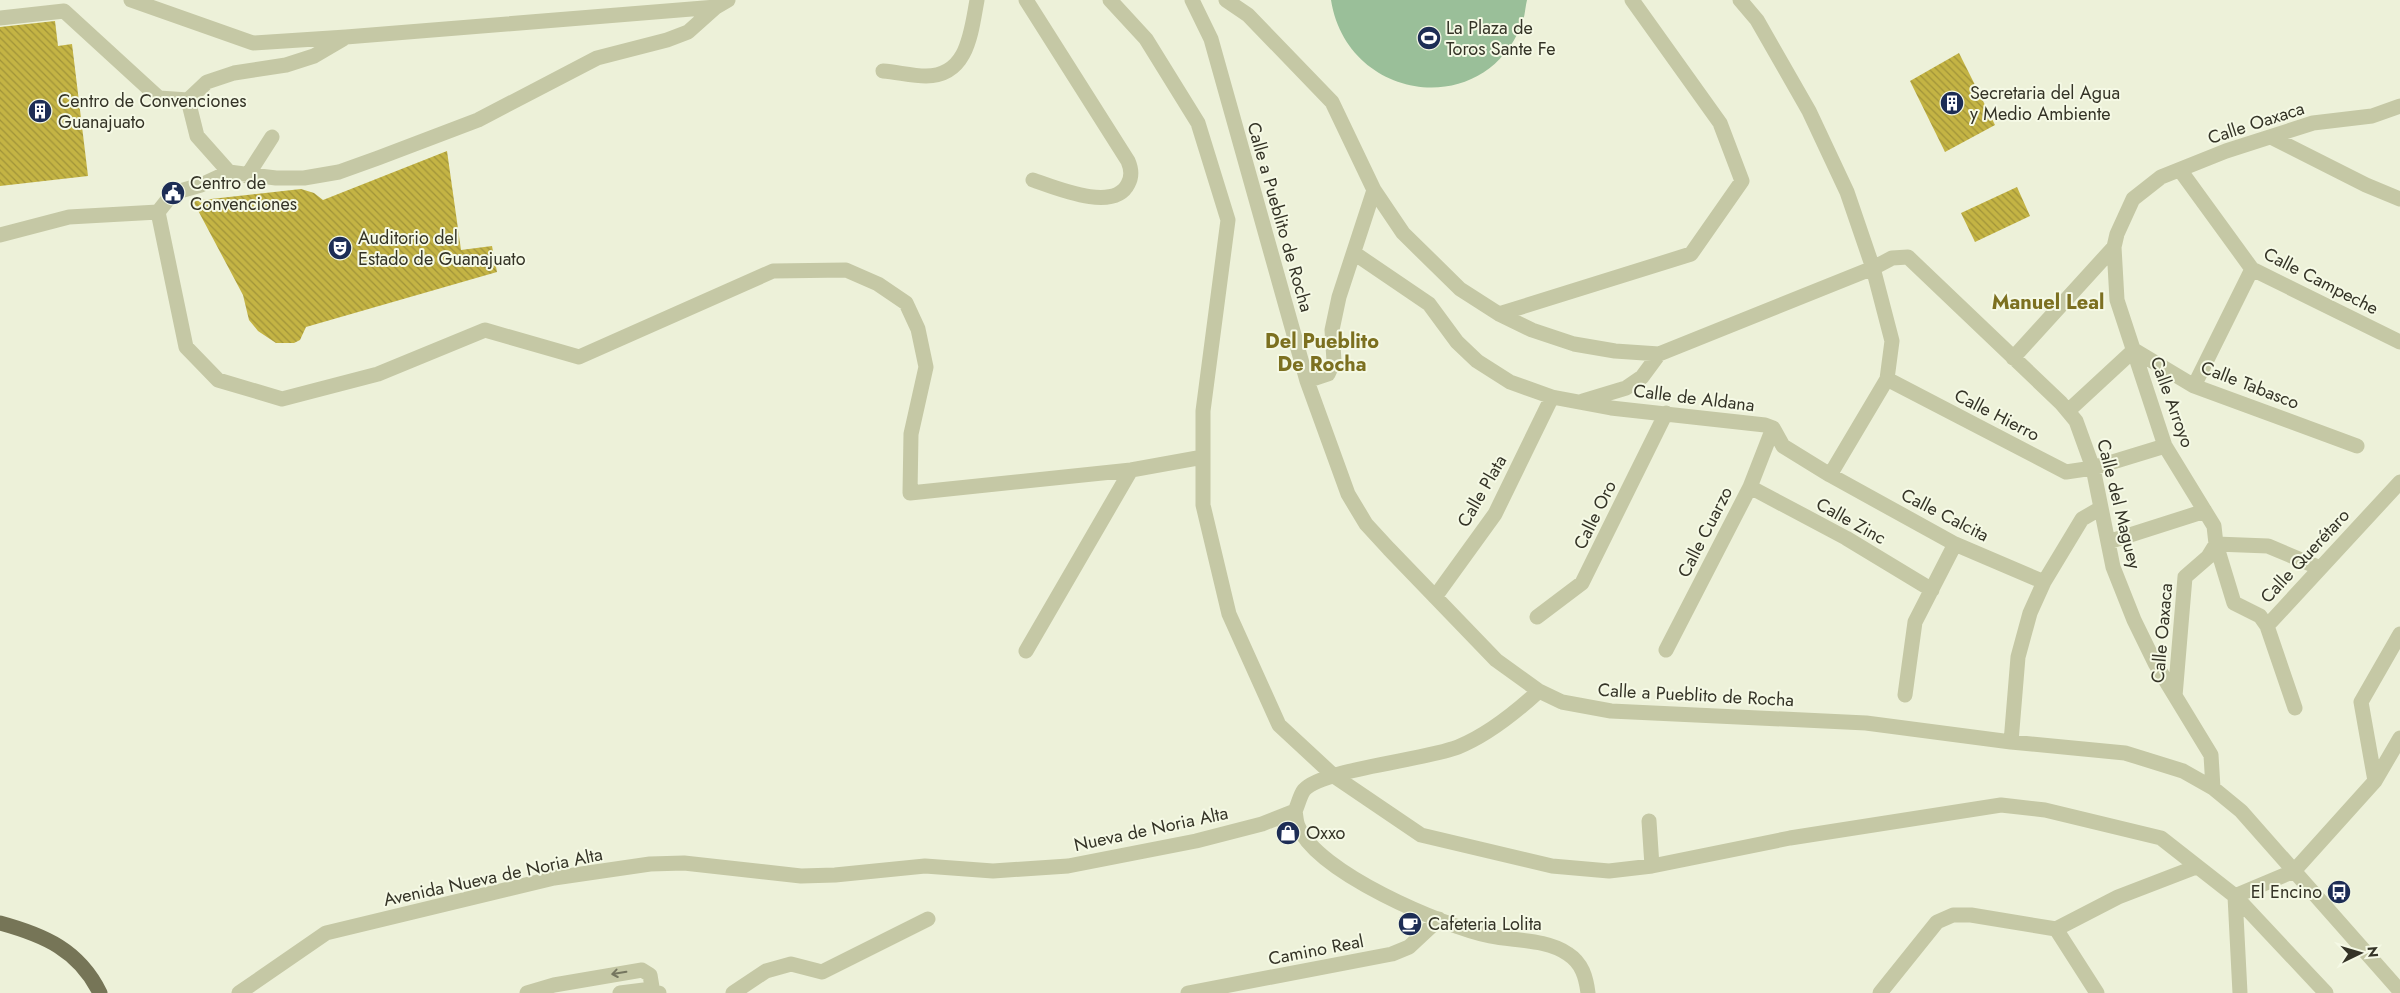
<svg xmlns="http://www.w3.org/2000/svg" width="2400" height="993" font-family="Jost,sans-serif">
<style>
.garden{fill:#9abf99}
.building{fill:url(#building-back-hatch)}
.lines{fill:none;stroke-linecap:round;stroke-linejoin:round}
.minor{stroke:#c5c8a5;stroke-width:15}
.major{stroke:#767557;stroke-width:15}
.oneway{stroke:#75765f}
.labels{text-anchor:middle;dominant-baseline:central;stroke-width:4;stroke-linejoin:round;paint-order:stroke}
.poi-label{font-size:18px;fill:#343326;stroke:#f5f9e5;text-anchor:start}
.street-label{font-size:18px;fill:#343326;stroke:#f5f9e5}
.quarter-label{font-size:20px;font-weight:bold;fill:#7c7020;stroke:#f5f9e5}
</style>
<defs>
<pattern id="building-back-hatch" width="6" height="6" patternUnits="userSpaceOnUse" patternTransform="scale(1.25)"><rect width="6" height="6" fill="#c4b444"/><path d="M-1 5l2 2M0 0l6 6M5-1l2 2" fill="none" stroke="#a09339"/></pattern>
</defs>
<rect width="100%" height="100%" fill="#edf1d9"/>
<!-- garden -->
<path class="garden" d="M1331 0H1527C1525 8 1525 18 1521 26 1482 121 1347 101 1331 0Z"/>
<!-- building -->
<path class="building" d="M55 21 58 46 72 44 88 176 0 186V27Z
M1959 53 1995 125 1945 152 1910 81Z
M447 151 461 250 492 246 497 272 306 327 300 340 294 343H276L258 331 249 320 243 295 193 201 301 189 314 193 323 200Z
M2017 187 2030 216 1975 242 1961 213Z"/>
<g class="lines">
<!-- minor -->
<path class="minor" d="M131 0 253 43 346 37 716 7
M1026 0 1128 161C1131 168 1132 177 1128 184 1114 213 1054 187 1033 180
M1110 0 1146 39 1198 123 1228 220 1203 411V505L1229 614 1279 725 1334 776 1421 835 1552 866 1609 871 1652 866 1790 838 2001 805 2045 810 2161 838 2235 896 2326 993
M1192 0 1211 39 1307 381 1348 494 1366 524 1389 549 1496 660 1539 691 1562 702 1611 711 1866 723 2011 742 2125 753 2183 771 2213 788 2241 811 2400 991
M1226 0 1248 15 1332 102 1374 190 1339 297 1332 330 1334 361 1328 374 1307 381
M1740 0 1757 20 1809 111 1847 192 1873 268 1892 341 1887 379 1830 475
M0 18 64 11 159 98 188 100
M883 71C897 72 912 76 926 76 968 76 971 32 977 0
M2271 137 2366 185 2400 199
M2180 170 2252 269 2400 342
M229 172 197 136 188 100 207 82 234 73 286 65 314 56 343 39
M247 176 272 137
M1374 190 1403 233 1460 289 1499 314 1532 330 1574 344 1615 351 1659 354 1873 268 1892 258 1908 257 2061 403 2076 421 2093 468 2113 567 2134 620 2155 663 2211 755 2213 788
M158 212 186 347 218 380 282 399 378 374 485 330 579 357 773 271 846 270 878 284 906 303 918 329 926 367 911 434 910 493 1131 470 1203 457
M0 235 69 217 158 212 173 193 201 185 229 172 276 178H304L339 172 378 158 478 120 597 58 667 40 688 32 716 7 728 0
M1354 253 1429 304 1457 342 1477 361 1510 382 1552 397 1611 408 1765 425 1773 428 1783 446 1830 475 1955 544 2044 582
M1499 314 1691 254 1742 181 1720 123 1632 0
M2134 350 2194 386 2357 446
M2013 358 2114 247
M1887 379 2066 472 2093 468 2165 446
M2194 386 2252 269
M1583 401 1626 388 1642 377 1659 354
M2068 411 2134 350
M1750 487 1846 538 1932 590
M2108 542 2205 511
M1435 597 1495 514 1552 397
M1537 617 1582 583 1666 413
M2267 626 2400 482
M1666 650 1750 487 1773 428
M1026 651 1131 470
M1905 695 1915 622 1955 544
M2175 696 2185 577 2208 557 2216 544 2268 546 2320 568
M2295 708 2267 626 2260 616 2234 603 2216 544 2214 526 2165 446 2117 300 2114 247 2117 234 2133 199 2161 177 2226 151 2313 123 2372 116 2400 106
M2011 742 2018 657 2030 613 2044 582 2082 519 2101 508
M2375 781 2361 702 2400 634
M1295 811C1296 816 1296 822 1298 826 1317 873 1443 926 1490 936 1514 941 1547 939 1568 954 1582 963 1586 977 1588 993
M1295 811C1298 805 1300 795 1304 790 1323 769 1425 760 1458 747 1488 735 1515 713 1539 691
M1649 821 1652 866
M2235 896 2294 871 2375 781 2400 738
M2235 896 2240 993
M2056 929 2097 993
M239 993 326 933 554 878 650 864 684 863 801 876 835 875 925 866 993 871 1068 866 1196 841 1262 824 1295 811
M527 993 554 985 642 970 650 975 653 993
M620 993 644 990 659 993
M733 993 766 971 791 964 822 972 928 919
M1188 993 1392 954 1409 947 1439 919
M1880 993 1937 922 1953 915H1971L2056 929 2118 897 2196 867"/>
<!-- major -->
<path class="major" d="M0 923C44 935 79 950 100 993"/>
</g>
<!-- one-way arrows -->
<defs><path id="oneway-shaft" d="M-6 0H5M1.5-3L5.5 0L1.5 3" fill="none" stroke-width="1.6" stroke-linecap="round" stroke-linejoin="round" transform="scale(1.25)"/></defs>
<use class="oneway" href="#oneway-shaft" transform="translate(619 973) rotate(171)"/>
<!-- icons -->
<defs>
<g id="stadium-disc" transform="scale(1.25)"><circle r="9.5" fill="#1d2d55" stroke="#f5f9e5"/><path d="M0-5a6.5 5 0 1 0 0 10a6.5 5 0 1 0 0-10ZM-3.5-1.8h7v3.6h-7Z" fill="#fff"/></g>
<g id="building-disc" transform="scale(1.25)"><circle r="9.5" fill="#1d2d55" stroke="#f5f9e5"/><path d="M-4-6H4V6H1V3H-1V6H-4ZM-2.5-4.3h1.7v1.8h-1.7ZM.8-4.3h1.7v1.8H.8ZM-2.5-1h1.7V.8h-1.7ZM.8-1h1.7V.8H.8Z" fill="#fff"/></g>
<g id="civic-disc" transform="scale(1.25)"><circle r="9.5" fill="#1d2d55" stroke="#f5f9e5"/><path d="M-.6-6.5H3V-4.5H.6V-3L4-1V1h2V6H-6V1h2V-1L-.6-3ZM-1.2 2.5V6h2.4V2.5Z" fill="#fff"/></g>
<g id="theatre-disc" transform="scale(1.25)"><circle r="9.5" fill="#1d2d55" stroke="#f5f9e5"/><path d="M-5-5.5Q0-4 5-5.5V0Q5 5 0 6Q-5 5-5 0ZM-3.3-2.5H-1v1.5H-3.3ZM1-2.5H3.3v1.5H1ZM-2.8 1Q0 5.5 2.8 1Z" fill="#fff"/></g>
<g id="shop-disc" transform="scale(1.25)"><circle r="9.5" fill="#1d2d55" stroke="#f5f9e5"/><path d="M-5-2.5h2.3a2.7 3.5 0 0 1 5.4 0H5L5.5 6h-11ZM-1.5-2.5h3a1.5 2.3 0 0 0-3 0Z" fill="#fff"/></g>
<g id="bus-disc" transform="scale(1.25)"><circle r="9.5" fill="#1d2d55" stroke="#f5f9e5"/><path d="M-5-6H5V4H4V6H2V4H-2V6H-4V4H-5ZM-3.5-4V0h7V-4ZM-3.5 1.2v1.5H-2V1.2ZM2 1.2v1.5H3.5V1.2Z" fill="#fff"/></g>
<g id="cafe-disc" transform="scale(1.25)"><circle r="9.5" fill="#1d2d55" stroke="#f5f9e5"/><path d="M-5.5-4.5H6V0H3Q3 3.5 0 3.5H-2.5Q-5.5 3.5-5.5 0ZM3-3.2v2h1.7v-2ZM-6 4.5H4V6H-6Z" fill="#fff"/></g>
</defs>
<g fill-rule="evenodd">
<use href="#stadium-disc" x="1429" y="38"/>
<use href="#building-disc" x="1952" y="103"/>
<use href="#building-disc" x="40" y="111"/>
<use href="#civic-disc" x="173" y="193"/>
<use href="#theatre-disc" x="340" y="248"/>
<use href="#shop-disc" x="1288" y="833"/>
<use href="#bus-disc" x="2339" y="892"/>
<use href="#cafe-disc" x="1410" y="924"/>
</g>
<g class="labels">
<!-- poi labels -->
<g class="poi-label">
<text x="1446" y="28">La Plaza de<tspan x="1446" dy="21">Toros Sante Fe</tspan></text>
<text x="1970" y="93">Secretaria del Agua<tspan x="1970" dy="21">y Medio Ambiente</tspan></text>
<text x="58" y="101">Centro de Convenciones<tspan x="58" dy="21">Guanajuato</tspan></text>
<text x="190" y="183">Centro de<tspan x="190" dy="21">Convenciones</tspan></text>
<text x="358" y="238">Auditorio del<tspan x="358" dy="21">Estado de Guanajuato</tspan></text>
<text x="1306" y="833">Oxxo</text>
<text x="2322" y="892" text-anchor="end">El Encino</text>
<text x="1428" y="924">Cafeteria Lolita</text>
</g>
<!-- street labels -->
<g class="street-label">
<text transform="translate(2256 123) rotate(-18)">Calle Oaxaca</text>
<text transform="translate(1280 217) rotate(74)">Calle a Pueblito de Rocha</text>
<text transform="translate(2321 281) rotate(27)">Calle Campeche</text>
<text transform="translate(2250 385) rotate(21)">Calle Tabasco</text>
<text transform="translate(1694 398) rotate(7)">Calle de Aldana</text>
<text transform="translate(2172 402) rotate(70)">Calle Arroyo</text>
<text transform="translate(1997 415) rotate(27)">Calle Hierro</text>
<text transform="translate(1482 491) rotate(-60)">Calle Plata</text>
<text transform="translate(2119 504) rotate(76)">Calle del Maguey</text>
<text transform="translate(1595 515) rotate(-64)">Calle Oro</text>
<text transform="translate(1945 515) rotate(27)">Calle Calcita</text>
<text transform="translate(1851 521) rotate(29)">Calle Zinc</text>
<text transform="translate(1705 532) rotate(-63)">Calle Cuarzo</text>
<text transform="translate(2305 556) rotate(-47)">Calle Querétaro</text>
<text transform="translate(2162 633) rotate(-85)">Calle Oaxaca</text>
<text transform="translate(1696 695) rotate(3)">Calle a Pueblito de Rocha</text>
<text transform="translate(1151 829) rotate(-12)">Nueva de Noria Alta</text>
<text transform="translate(493 877) rotate(-12)">Avenida Nueva de Noria Alta</text>
<text transform="translate(1316 950) rotate(-11)">Camino Real</text>
</g>
<!-- quarter labels -->
<g class="quarter-label">
<text x="2048" y="302">Manuel Leal</text>
<text x="1322" y="341">Del Pueblito<tspan x="1322" dy="23">De Rocha</tspan></text>
</g>
</g>
<!-- north arrow -->
<g transform="translate(2360 953) rotate(85)" stroke="#f5f9e5" stroke-width="4" paint-order="stroke">
<path d="M0-4L9 19L0 12L-9 19Z" fill="#343326"/>
<text y="-8" font-size="14" font-weight="bold" text-anchor="middle" fill="#343326">N</text>
</g>
</svg>
